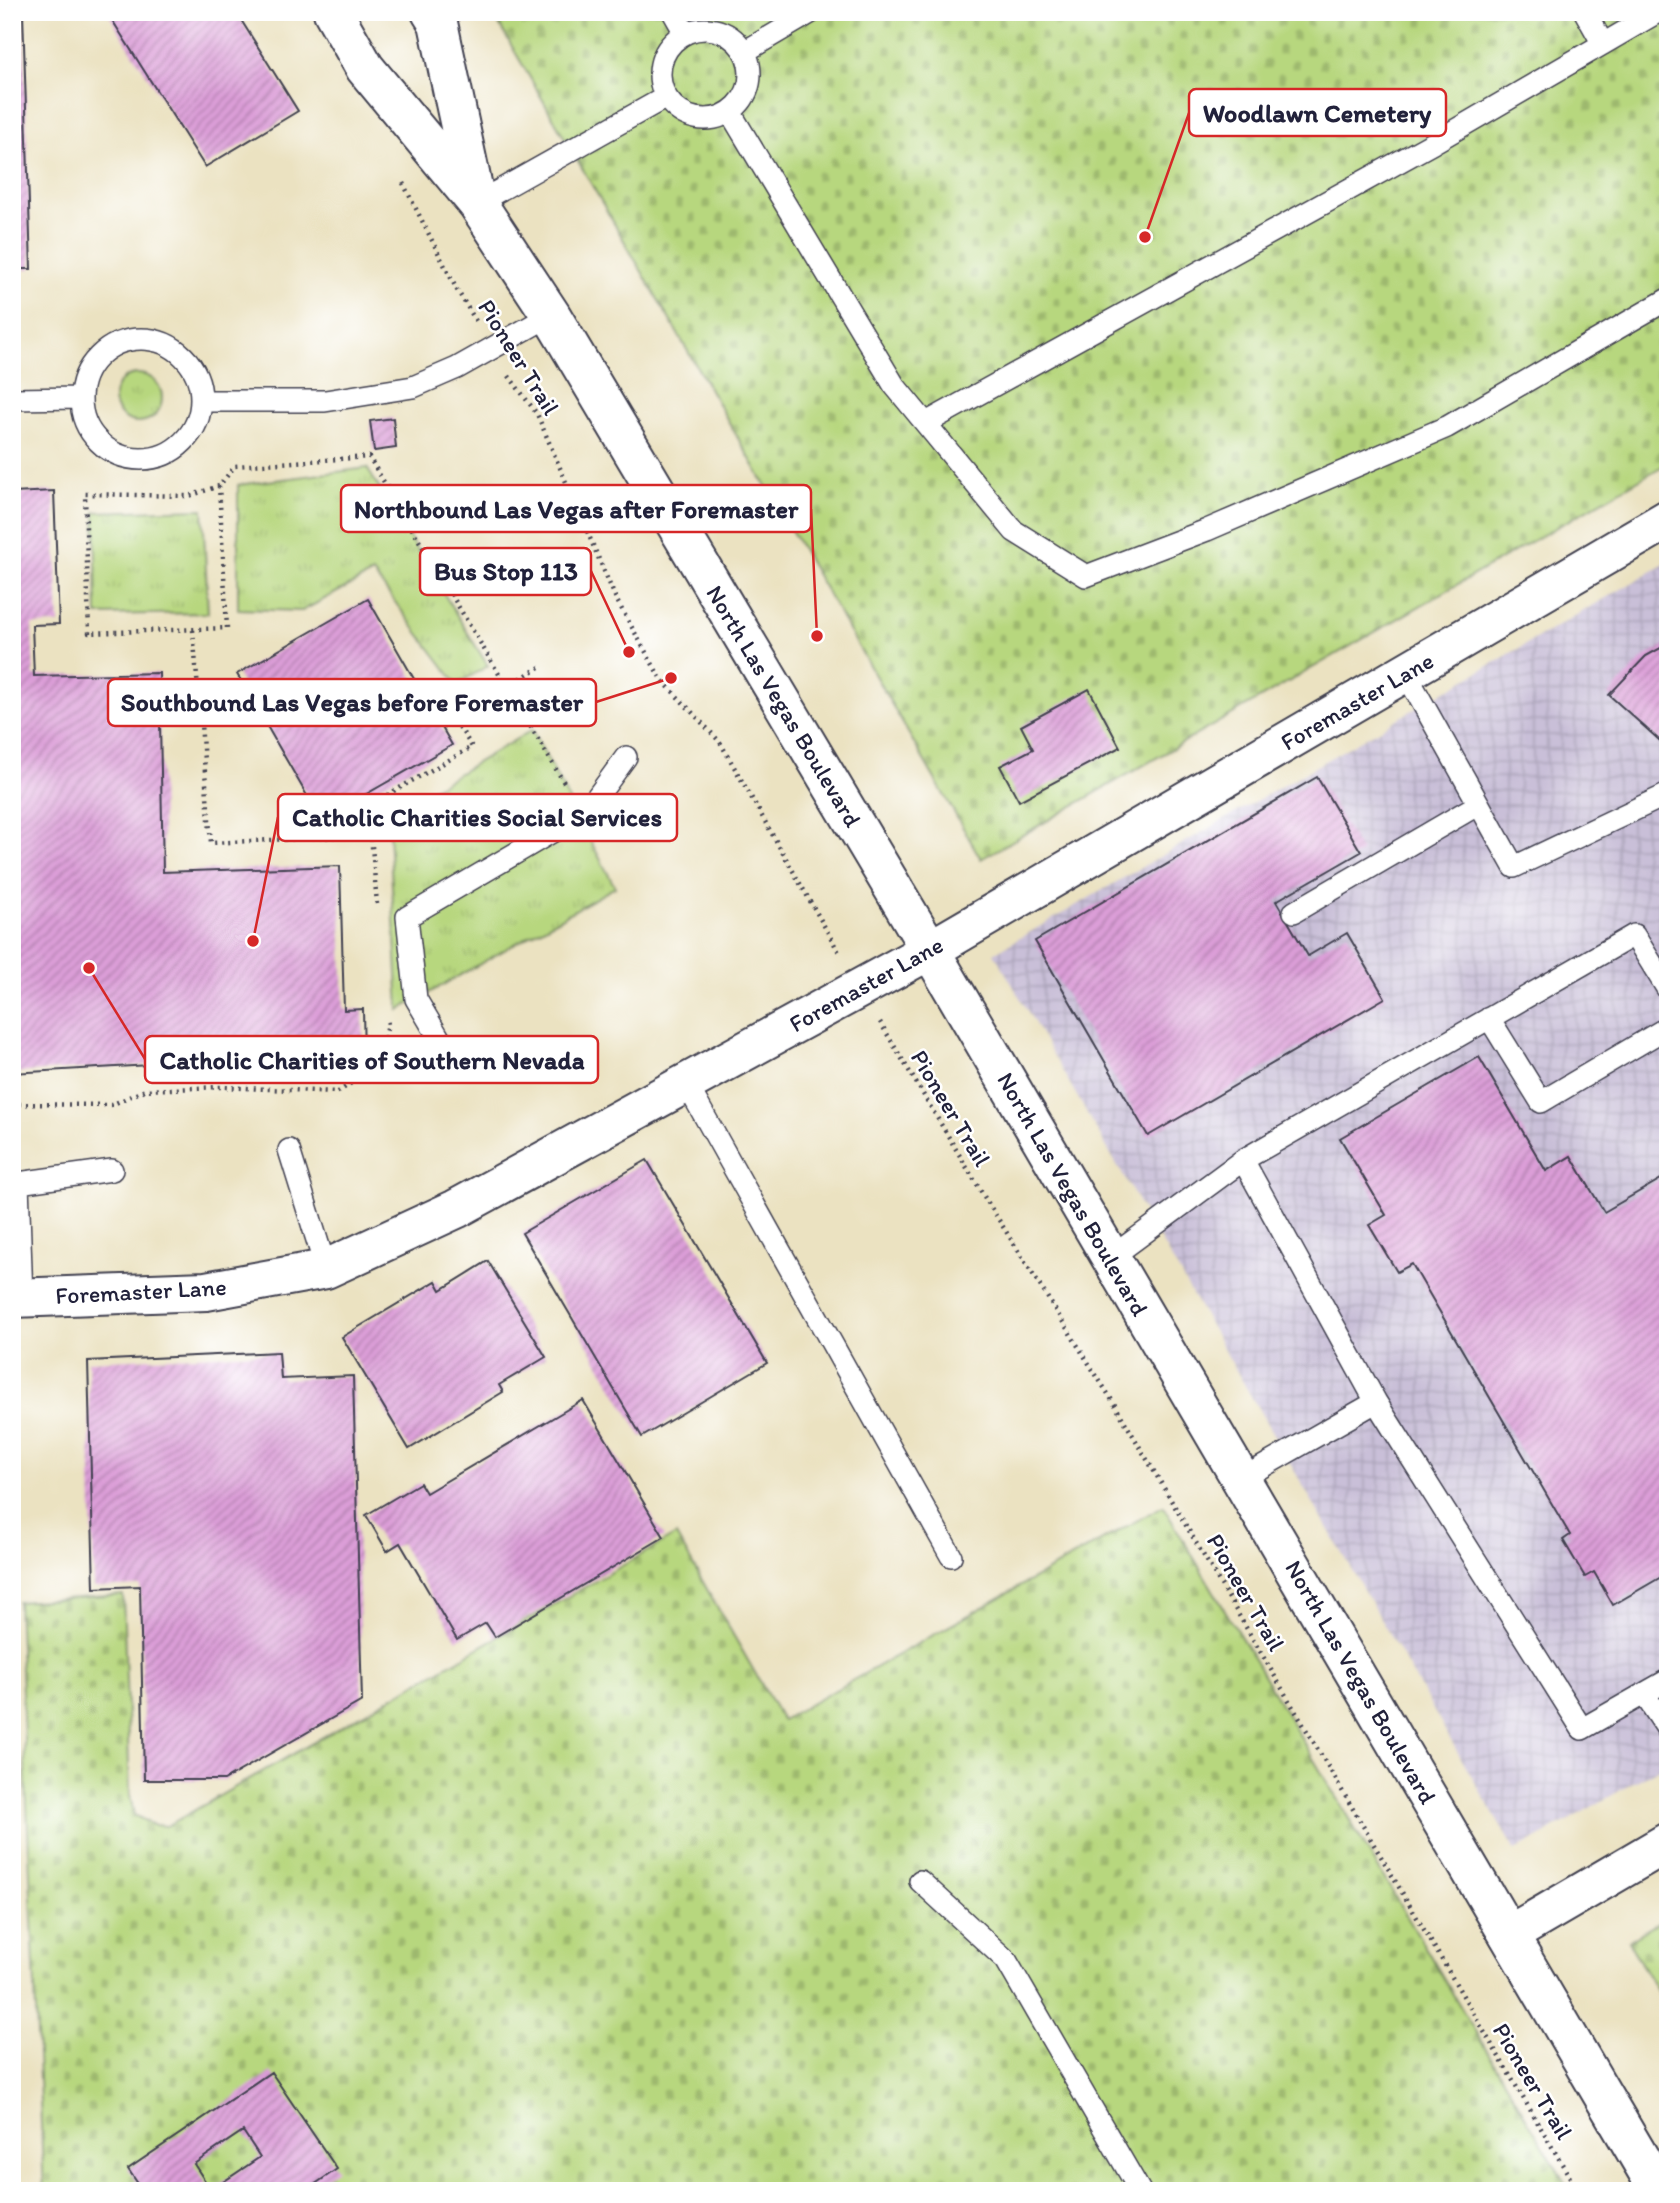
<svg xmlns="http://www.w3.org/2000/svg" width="1680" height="2203" font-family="Itim,sans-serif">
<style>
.industrial{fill:url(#industrial-grid)}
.grass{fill:url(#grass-tufts);stroke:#6c7c5c;stroke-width:2}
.cemetery{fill:url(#cemetery-stones);stroke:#6c7c5c;stroke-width:2}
.building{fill:url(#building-hatch);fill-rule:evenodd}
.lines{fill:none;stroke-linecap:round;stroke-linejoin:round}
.lane-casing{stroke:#403f4f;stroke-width:24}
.street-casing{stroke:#403f4f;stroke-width:42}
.secondary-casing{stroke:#403f4f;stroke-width:42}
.primary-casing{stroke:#403f4f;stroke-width:42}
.path{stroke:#403f4f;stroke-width:4.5;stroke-dasharray:2 5;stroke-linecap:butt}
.lane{stroke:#fff;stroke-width:21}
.street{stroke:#fff;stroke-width:38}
.secondary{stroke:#fff;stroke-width:38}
.primary{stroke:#fff;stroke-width:38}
.labels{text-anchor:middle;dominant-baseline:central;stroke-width:5;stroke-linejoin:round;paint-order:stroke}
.street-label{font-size:24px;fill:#22223b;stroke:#fff}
.leader{fill:none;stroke:#d62828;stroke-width:2.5}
.callout-dot{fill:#d62828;stroke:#fff;stroke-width:2.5}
.callout{fill:#fff;stroke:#d62828;stroke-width:2.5}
.callout-label{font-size:26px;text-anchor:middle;font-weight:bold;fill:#22223b}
</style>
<defs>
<pattern id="industrial-grid" width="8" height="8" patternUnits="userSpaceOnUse" patternTransform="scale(1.75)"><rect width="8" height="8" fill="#c9bfd8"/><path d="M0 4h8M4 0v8" fill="none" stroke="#aca4ba"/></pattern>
<pattern id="grass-tufts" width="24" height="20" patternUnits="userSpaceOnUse" patternTransform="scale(1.75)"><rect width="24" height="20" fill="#b7d77e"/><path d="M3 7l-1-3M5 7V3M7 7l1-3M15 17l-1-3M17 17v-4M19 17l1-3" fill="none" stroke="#9db86e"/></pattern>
<pattern id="cemetery-stones" width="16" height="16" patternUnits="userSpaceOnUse" patternTransform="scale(1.75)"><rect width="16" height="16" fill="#b7d77e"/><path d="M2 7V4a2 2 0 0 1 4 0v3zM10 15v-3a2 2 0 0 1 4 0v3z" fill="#9db86e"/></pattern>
<pattern id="building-hatch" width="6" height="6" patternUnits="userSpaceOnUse" patternTransform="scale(1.75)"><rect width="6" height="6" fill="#dc9ed8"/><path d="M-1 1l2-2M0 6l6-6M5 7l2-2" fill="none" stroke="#b280b0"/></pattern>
</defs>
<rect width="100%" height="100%" fill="#fff"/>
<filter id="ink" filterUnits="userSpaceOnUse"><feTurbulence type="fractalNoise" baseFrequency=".0143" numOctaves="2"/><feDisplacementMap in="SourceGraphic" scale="14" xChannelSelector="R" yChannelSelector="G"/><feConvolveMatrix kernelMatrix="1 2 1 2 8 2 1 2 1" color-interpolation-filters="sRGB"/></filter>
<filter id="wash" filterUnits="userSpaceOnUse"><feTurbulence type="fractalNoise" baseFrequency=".00686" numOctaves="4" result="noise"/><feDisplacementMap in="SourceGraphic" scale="28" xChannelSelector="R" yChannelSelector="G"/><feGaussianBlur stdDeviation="1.57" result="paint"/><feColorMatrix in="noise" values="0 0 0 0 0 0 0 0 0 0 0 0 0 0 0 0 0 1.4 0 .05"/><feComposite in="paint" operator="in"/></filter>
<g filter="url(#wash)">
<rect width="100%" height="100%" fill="#ebe2c1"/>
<!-- industrial -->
<path class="industrial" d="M1668 562V1763L1515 1851 994 953Z"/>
<!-- grass -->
<path class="grass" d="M114 398a24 24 0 1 1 48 0a24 24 0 1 1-48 0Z
M367 468 488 666 457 684 373 573 302 611 238 609V485Z
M203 509 208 613 97 615 95 512Z
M532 730 615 887 399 1010 388 815Z"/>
<!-- cemetery -->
<path class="cemetery" d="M492 12H1668V463L981 859Z
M1163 1506 1570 2191H44L18 1602 123 1595 130 1795 134 1815 153 1825 167 1826 676 1535 782 1720Z
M1668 1917V2009L1628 1941Z"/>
<g id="blocks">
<!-- building -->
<path class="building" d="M12 12H23L31 269H12Z
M107 12H236L298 111 205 167Z
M393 418 396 448 374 451 370 421Z
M54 491 59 624 32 625 34 676 159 673 163 872 340 866 344 1010 363 1009 364 1058 168 1064 12 1073V493Z
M368 599 452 745 321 820 237 674Z
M1668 644V748L1609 695 1646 656Z
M1089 689 1120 747 1019 801 1000 766 1033 749 1021 726Z
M1317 777 1361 852 1276 901 1308 956 1347 933 1385 998 1148 1136 1035 941Z
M1479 1057 1546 1171 1571 1156 1604 1212 1668 1175V1573L1613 1605 1594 1572 1585 1577 1563 1540 1570 1535 1412 1264 1397 1272 1369 1225 1386 1215 1340 1138Z
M647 1160 767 1363 642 1437 522 1233Z
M488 1261 546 1357 499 1385 503 1392 409 1449 342 1337 436 1281 441 1290Z
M279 1352 281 1379 353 1376 362 1701 224 1780H144L140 1586 94 1588 88 1361Z
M583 1400 664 1537 495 1637 486 1623 457 1640 400 1543 387 1551 366 1515 420 1483 426 1493Z
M271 2072 337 2169 305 2191H143L128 2169ZM243 2131 260 2157 211 2190 194 2164Z"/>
</g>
</g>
<g filter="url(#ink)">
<use href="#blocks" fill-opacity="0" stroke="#403f4f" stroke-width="2"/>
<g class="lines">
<!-- lane casing -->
<g class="lane-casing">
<path id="lane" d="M673 12 685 33
M1585 12 1603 44
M660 74a45 45 0 1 1 90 0a45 45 0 1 1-90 0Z
M744 52 812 12
M730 112 894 385 1014 531 1086 576 1207 530 1447 427 1668 299
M477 203 666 97
M81 399a60 60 0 1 1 120 0a60 60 0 1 1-120 0Z
M12 399 81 398
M201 401H325L413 387 457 368 551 315
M926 423 1433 143 1658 12
M1405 672 1514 867 1666 795 1668 797
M1294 912 1479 804
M1489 1018 1541 1102 1668 1027
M455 1065 416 999 407 917 586 812 626 757
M686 1083 951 1556
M289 1150 326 1269
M12 1182 18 1183 22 1297
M18 1183 112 1170
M1110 1258 1243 1160 1634 935 1668 990
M1376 1402 1582 1729 1668 1680
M1241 1479 1376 1402 1243 1160
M1644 1694 1668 1730
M920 1881 1006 1960 1140 2191"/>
</g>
<!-- street casing -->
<g class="street-casing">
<path id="street" d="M12 1298 206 1291 326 1269 456 1209 930 950 1668 519"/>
</g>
<!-- secondary casing -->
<g class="secondary-casing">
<path id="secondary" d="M1509 1935 1668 1842"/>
</g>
<!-- primary casing -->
<g class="primary-casing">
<path id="primary" d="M333 12 365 68 477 203 551 315 930 950 1659 2191
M431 12 438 23 475 197"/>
</g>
<!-- path -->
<path class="path" d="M403 183 457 290 476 321
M509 376 537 414 616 599 661 679 720 742 840 954
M219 486 227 628 89 633 85 494 189 496 219 486 235 466 369 457 566 786
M193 630 211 843 371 835
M377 904 371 835V804L472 747 453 717 542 666
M880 1022 985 1198 1115 1405 1578 2191
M12 1104 111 1105 145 1090 221 1087 338 1092 378 1065 388 1025 387 1017"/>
<!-- lane -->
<use href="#lane" class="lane"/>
<!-- street -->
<use href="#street" class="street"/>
<!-- secondary -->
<use href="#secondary" class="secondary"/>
<!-- primary -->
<use href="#primary" class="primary"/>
</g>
</g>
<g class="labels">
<!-- street labels -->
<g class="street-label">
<text transform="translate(519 357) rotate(58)">Pioneer Trail</text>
<text transform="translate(1357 701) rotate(-30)">Foremaster Lane</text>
<text transform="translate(784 706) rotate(59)">North Las Vegas Boulevard</text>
<text transform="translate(866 984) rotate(-29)">Foremaster Lane</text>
<text transform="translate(951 1108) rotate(59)">Pioneer Trail</text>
<text transform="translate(1073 1194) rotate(60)">North Las Vegas Boulevard</text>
<text transform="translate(141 1291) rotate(-3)">Foremaster Lane</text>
<text transform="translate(1246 1592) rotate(60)">Pioneer Trail</text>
<text transform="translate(1361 1682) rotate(60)">North Las Vegas Boulevard</text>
<text transform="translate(1533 2081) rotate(59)">Pioneer Trail</text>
</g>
</g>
<!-- callouts -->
<path class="leader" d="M1145 237L1189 113M817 636L811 509M629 652L591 571M671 678L596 702M253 941L278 817M89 968L145 1059"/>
<g class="callout-dot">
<circle cx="1145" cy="237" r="7"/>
<circle cx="817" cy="636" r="7"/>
<circle cx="629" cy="652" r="7"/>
<circle cx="671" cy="678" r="7"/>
<circle cx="253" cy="941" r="7"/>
<circle cx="89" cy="968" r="7"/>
</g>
<g class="callout">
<rect x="1189" y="89" width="257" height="47" rx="7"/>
<rect x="341" y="485" width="470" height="47" rx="7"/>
<rect x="420" y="548" width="171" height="47" rx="7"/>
<rect x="108" y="679" width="488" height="47" rx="7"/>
<rect x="278" y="794" width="399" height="47" rx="7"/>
<rect x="145" y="1036" width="453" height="47" rx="7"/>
</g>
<g class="callout-label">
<text x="1317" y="122">Woodlawn Cemetery</text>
<text x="576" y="518">Northbound Las Vegas after Foremaster</text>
<text x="506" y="580">Bus Stop 113</text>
<text x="352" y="711">Southbound Las Vegas before Foremaster</text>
<text x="477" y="826">Catholic Charities Social Services</text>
<text x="372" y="1069">Catholic Charities of Southern Nevada</text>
</g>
<!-- margin -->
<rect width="1680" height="2203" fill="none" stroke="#fff" stroke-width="42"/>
</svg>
